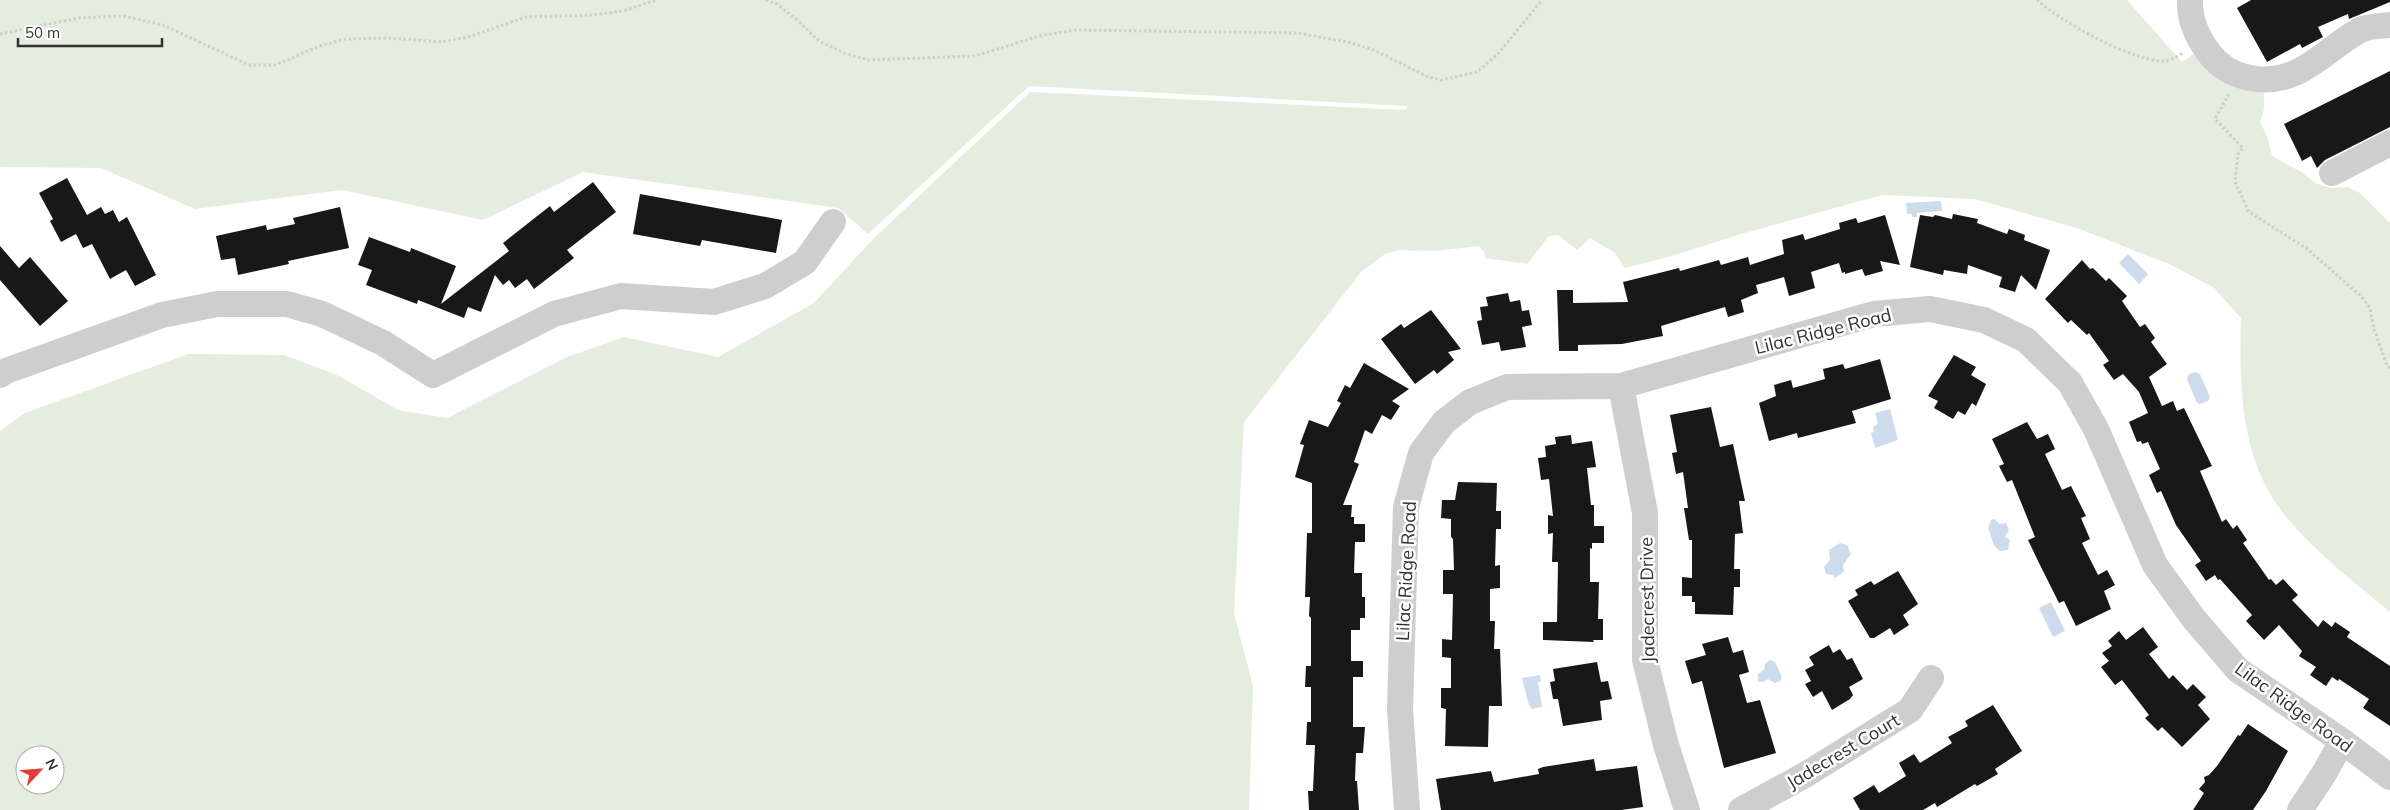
<svg xmlns="http://www.w3.org/2000/svg" width="2390" height="810" font-family="Mulish,sans-serif">
<style>
.green{fill:#e5eddf;fill-rule:evenodd}
.water{fill:#ccdcec}
.building{fill:#181818}
.lines{fill:none;stroke-linecap:round;stroke-linejoin:round}
.path{stroke:#cecece;stroke-width:3;stroke-dasharray:2.5 2.5;stroke-linecap:butt}
.minor{stroke:#cecece;stroke-width:26}
.labels{text-anchor:middle;dominant-baseline:central;stroke-width:5;stroke-linejoin:round;paint-order:stroke}
.street-label{font-size:18px;fill:#313131;stroke:#fff}
</style>
<rect width="100%" height="100%" fill="#fff"/>
<!-- green -->
<path class="green" d="M0 0H2127L2182 62 2194 54C2214 81 2231 88 2264 92V109L2260 122 2267 136 2272 156 2303 173 2315 183 2330 188 2347 187 2360 193 2390 223V612C2356 583 2318 555 2289 520 2240 465 2239 388 2241 318L2213 287 2171 265 2080 229 1975 199 1882 195 1734 236 1672 256 1625 268 1615 253 1590 238 1577 250 1558 235 1549 236 1527 264 1485 258V253L1479 246 1436 251 1399 250 1385 254 1361 272 1244 422 1234 613 1253 686 1249 810H0V431L25 413 188 354 284 355 339 376 398 410 447 418 567 357 624 337 718 357 814 303 873 239 1030 92 1406 110 1407 106 1029 86 868 234 838 208 583 172 483 220 342 190 195 209 101 168 0 167ZM25 755H55V785H25Z"/>
<!-- water -->
<path class="water" d="M1941 201 1942 211 1917 213V217H1912V214H1907L1906 203Z
M2128 254 2148 274 2139 284 2119 263Z
M2196 372 2200 374 2210 397 2208 401 2200 404 2197 403 2187 379 2189 374Z
M1890 409 1898 440 1875 448 1871 433 1874 432 1873 427 1878 424 1875 413Z
M1994 519 2000 524 2006 523 2009 530 2005 537 2010 540 2008 550 2000 551 1994 545 1988 528 1991 520Z
M1840 543 1847 545 1851 554 1843 565 1844 572 1835 578 1833 575 1826 574 1824 567 1830 560 1829 550Z
M2051 602 2065 631 2053 637 2039 608Z
M1770 660 1775 662 1781 675V681L1775 683 1768 679 1763 682H1758V674L1764 670 1765 664Z
M1540 675 1541 682H1538L1542 707 1532 709 1529 705 1522 678Z"/>
<!-- building -->
<path class="building" d="M2251 0H2390V2L2349 19 2348 14 2318 27 2323 37 2302 48 2300 44 2267 62 2237 8Z
M2390 71V127L2325 160 2317 168 2311 156 2302 161 2284 124Z
M67 178 87 215 101 207 105 214 113 210 119 222 127 217 156 275 135 286 126 270 110 279 92 244 83 248 76 234 61 242 50 221 53 219 39 193Z
M593 182 616 212 567 250 574 258 534 289 527 279 515 288 509 280 503 285 495 275 481 312 468 307 464 318 418 300 417 304 366 285 372 270 358 265 369 237 410 252 411 248 456 266 441 304 509 251 503 243 550 206 554 212Z
M640 194 782 220 776 253 702 240 700 246 633 234Z
M340 207 349 248 288 261 289 264 238 275 235 258 221 260 216 236 266 225 267 230 295 224 293 218Z
M1953 214 1978 219 1977 223 2007 234 2009 229 2025 235 2024 240 2050 250 2036 290 2021 275 2015 292 1999 287 2002 277 1968 265 1967 274 1944 270 1943 275 1910 267 1920 215 1933 217 1935 215 1952 219Z
M1885 215 1900 265 1880 261 1883 271 1865 276 1862 269 1845 274V272L1842 273 1839 263 1811 272 1815 288 1789 296 1784 277 1756 285 1758 293 1741 300 1744 312 1728 317 1725 307 1661 326 1663 336 1622 344 1578 345V351H1559L1557 290H1573V303L1628 302 1623 282 1679 268 1680 271 1719 260 1721 265 1748 257 1750 265 1784 254 1782 240 1803 234 1805 240 1840 229 1839 223 1856 218 1858 223Z
M0 246 19 268 30 257 68 301 40 326 0 280Z
M2082 260 2090 269 2093 268 2106 281 2109 278 2127 296 2122 301 2140 327 2145 324 2155 338 2151 342 2167 364 2149 377 2162 406 2173 401 2177 411 2184 408 2212 466 2200 471 2222 522 2226 519 2233 529 2237 525 2247 540 2243 543 2269 580 2271 579 2276 585 2283 579 2298 595 2292 600 2318 627 2323 620 2332 627 2335 622 2350 632 2347 637 2390 666V726L2363 708 2369 699 2339 679 2338 681 2332 677 2326 686 2310 675 2316 667 2299 656 2302 651 2279 625 2264 640 2246 621 2252 615 2220 579 2218 580 2215 575 2206 581 2195 565 2201 561 2176 525 2161 491 2157 493 2149 475 2160 469 2148 442 2142 444 2141 441 2137 442 2129 422 2148 413 2139 392 2123 374 2114 380 2103 365 2109 361 2089 333 2087 335 2071 320 2068 323 2045 299Z
M1508 293 1510 302 1520 300 1522 311 1529 310 1532 325 1522 327 1526 347 1501 351 1499 342 1482 345 1477 321 1482 320 1480 307 1488 306 1486 297Z
M1431 310 1461 349 1448 352 1454 360 1437 374 1434 370 1415 384 1381 339 1401 324 1404 328Z
M1954 355 1976 367 1971 375 1986 384 1976 406 1972 403 1965 415 1958 411 1953 419 1934 408 1938 401 1928 396Z
M1880 359 1891 399 1852 411 1856 423 1798 438 1797 433 1769 441 1759 403 1776 396 1774 385 1791 380 1793 388 1825 379 1823 369 1843 364 1845 369Z
M1364 363 1409 389 1392 401 1400 406 1391 420 1382 415 1372 434 1365 430 1354 462 1359 464 1343 505H1352L1351 517H1354V524H1365V542H1355L1354 573H1362V597H1365V618H1360V630H1351V661H1363V677H1353V727H1365L1363 753H1356L1355 781H1357L1359 810H1309L1308 791H1313L1315 745H1306L1307 722H1311V687H1305L1306 666H1311V618L1309 616 1310 597H1305L1307 533H1312V483L1295 477 1304 445 1300 444 1309 420 1328 427 1341 403 1337 401 1345 385 1350 388Z
M1711 407 1720 447 1733 444 1745 501H1739L1743 533 1735 534 1734 569H1740V587H1734L1733 615 1695 614V602H1692V596H1682V577L1692 578V540H1689L1684 508H1688L1683 472 1676 474 1672 453 1677 452 1670 415Z
M2027 422 2037 439 2048 434 2055 449 2045 454 2062 490 2071 486 2086 516 2081 518 2090 539 2082 543 2098 575 2107 570 2115 585 2104 591 2111 609 2076 626 2064 601 2059 603 2039 563 2028 540 2035 537 2012 480 2007 482 1999 466 2004 464 1992 439Z
M1571 435 1572 444 1592 441 1596 467 1587 468 1591 505H1594V526H1604V543H1592V549L1590 548V582H1599L1598 619H1603V640H1593L1594 642 1543 640V622H1557L1558 562H1552L1553 533 1548 534V515L1553 516 1549 479 1541 480 1538 458 1546 457 1545 446 1556 444 1555 437Z
M1458 482 1497 483 1496 511H1501V529H1496L1495 566 1500 565V588L1490 589V621H1495L1494 649H1500L1502 706H1489L1488 747 1445 746 1446 709 1441 708V688H1451V658L1442 657V639L1452 640 1453 594H1443V570H1454L1453 539 1451 537V519L1441 518 1442 500H1455Z
M1898 571 1918 604 1903 615 1909 625 1894 635 1890 628 1874 638H1870L1848 601 1858 595 1855 590 1871 581 1874 585Z
M2143 627 2158 647 2149 654 2169 679 2173 675 2187 690 2193 684 2206 697 2198 705 2210 719 2182 747 2162 727 2158 731 2145 718 2149 715 2122 680 2115 685 2101 667 2109 661 2102 653 2112 646 2108 641 2119 631 2126 640Z
M1728 637 1733 653 1743 650 1749 672 1739 675 1747 703 1760 700 1776 753 1724 768 1702 681 1692 684 1685 661 1706 655 1702 644Z
M1829 645 1833 653 1840 649 1847 660 1852 658 1863 679 1849 687 1853 695 1850 699 1832 710 1822 691 1813 697 1805 684 1811 681 1805 670 1814 665 1809 657Z
M1597 662 1601 682 1608 681 1612 699 1600 701 1602 720 1563 726 1558 699H1553L1550 682 1555 681 1553 669Z
M1993 705 2022 751 1995 769 1998 774 1977 786 1975 784 1937 807 1935 803 1923 810H1860L1853 798 1874 785 1879 793 1906 776 1899 763 1914 754 1920 763 1952 743 1948 737 1968 726 1965 721Z
M2248 724 2288 751 2266 791 2253 810H2193L2204 793 2199 789 2205 782 2204 777 2209 775 2217 766 2238 735 2240 736Z
M1594 759 1596 771 1637 766 1643 807 1621 810H1441L1436 779 1491 771 1494 782 1539 774 1538 769 1543 767Z"/>
<g class="lines">
<!-- path -->
<path class="path" d="M766 0 777 4 796 19 819 41 844 53 868 60 975 56 1039 36 1075 30 1298 33 1352 43 1374 50 1426 76 1441 80 1477 72 1497 55 1542 0
M2037 0C2058 20 2142 68 2170 60 2175 58 2180 55 2184 52
M0 34 78 18 123 16 163 25 249 65H276L319 46 346 39 388 38 441 42 468 37 526 17 592 15 623 11 656 0
M2229 94 2215 119 2243 148 2238 154 2235 182 2249 212 2306 248 2361 296 2370 308 2374 329 2387 366 2390 368"/>
<!-- minor -->
<path class="minor" d="M2190 0C2189 20 2197 37 2209 53 2228 79 2266 86 2295 73 2319 62 2338 42 2360 30 2368 26 2381 26 2390 25
M2332 173 2390 143
M0 375 6 371 162 315 217 304H287L322 314 383 343 433 375 554 314 621 296 714 302 765 286 805 262 833 222
M1621 386 1645 513V660L1666 745 1687 810
M1407 810 1400 709 1406 507 1421 453 1444 422 1470 402 1507 387 1621 386 1874 314 1930 309 1984 320 2026 340 2070 383 2096 429 2155 565 2194 619 2238 670 2342 741 2390 777
M1741 810 1805 775 1910 710 1931 678
M2300 810 2325 772 2342 741"/>
</g>
<g class="labels">
<!-- street labels -->
<g class="street-label">
<text transform="translate(1823 331) rotate(-14)">Lilac Ridge Road</text>
<text transform="translate(1406 571) rotate(-87)">Lilac Ridge Road</text>
<text transform="translate(1647 600) rotate(-91)">Jadecrest Drive</text>
<text transform="translate(2294 707) rotate(36)">Lilac Ridge Road</text>
<text transform="translate(1843 751) rotate(-31)">Jadecrest Court</text>
</g>
</g>
<!-- north arrow -->
<g transform="translate(40 770) rotate(64)"><circle r="24" fill="#ffffff" stroke="#adadad"/>
<path d="M0-4L9 19L0 12L-9 19Z" fill="#e23e38"/>
<text y="-8" font-size="14" font-weight="bold" text-anchor="middle" fill="#313131">N</text>
</g>
<!-- scale -->
<path d="M18 38v8h144v-8" fill="none" stroke="#313131" stroke-width="2.5"/>
<text x="25" y="38" font-size="15" fill="#313131" stroke="#ffffff" stroke-width="4" paint-order="stroke">50 m</text>
</svg>
